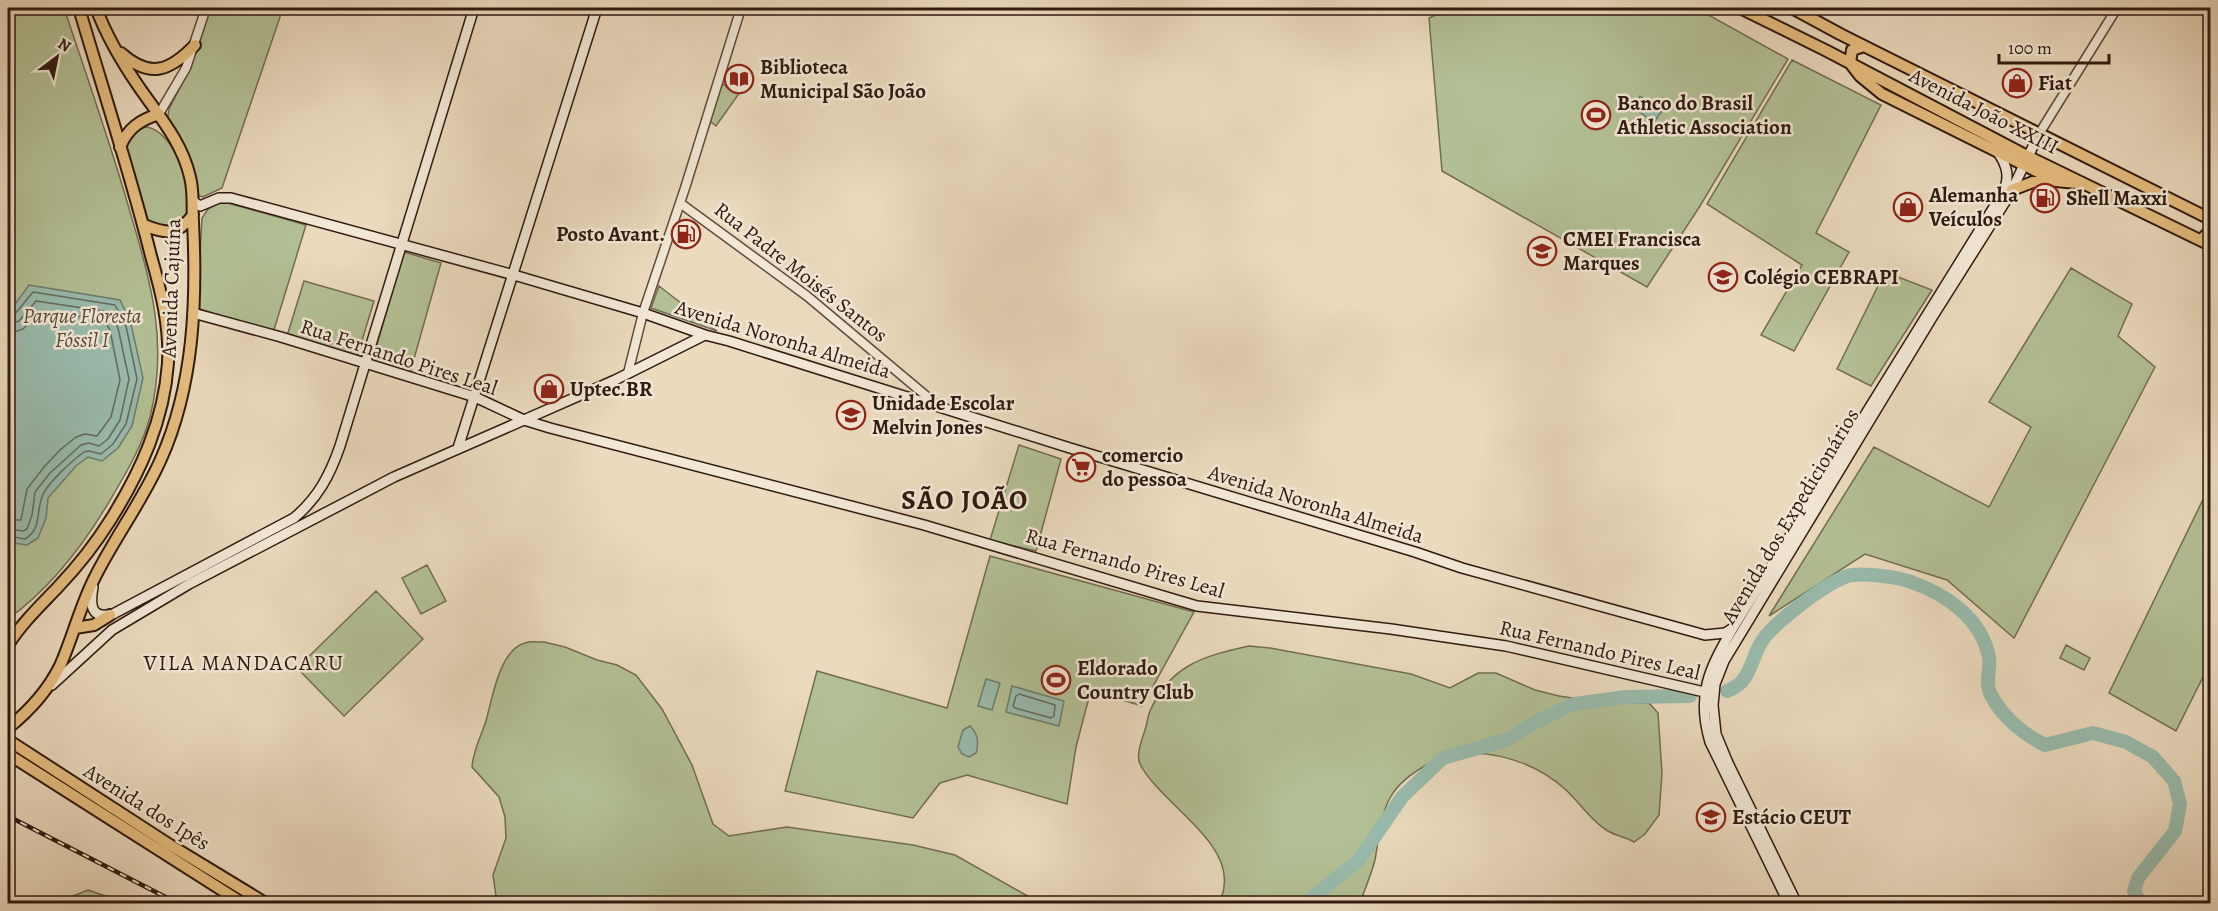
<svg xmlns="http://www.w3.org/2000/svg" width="2218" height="911" font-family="Alegreya,serif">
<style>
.green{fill:#b3c095;stroke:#726d52;stroke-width:1.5}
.water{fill:#99bbad;stroke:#6f7b6e;stroke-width:1.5}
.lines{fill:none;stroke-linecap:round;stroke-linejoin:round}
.shore{stroke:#646a5e;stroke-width:1.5}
.river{stroke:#99bbad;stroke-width:14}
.tertiary-casing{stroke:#5f4a3c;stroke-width:11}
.secondary-casing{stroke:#301a10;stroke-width:12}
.primary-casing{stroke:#301a10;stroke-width:14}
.tertiary{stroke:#f2e7d5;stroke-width:8}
.secondary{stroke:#f2e7d5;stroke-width:9}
.primary{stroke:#e6bd7f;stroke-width:10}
.rail-casing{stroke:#301a10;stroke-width:4.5}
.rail{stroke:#f2e7d5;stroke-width:2;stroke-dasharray:7;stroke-linecap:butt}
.labels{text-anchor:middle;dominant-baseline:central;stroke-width:5;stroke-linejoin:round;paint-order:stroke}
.poi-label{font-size:21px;font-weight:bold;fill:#301a10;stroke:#f2e7d5;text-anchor:start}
.street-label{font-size:21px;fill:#301a10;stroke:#f2e7d5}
.park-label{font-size:21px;font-style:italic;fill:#574c38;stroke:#f2e7d5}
.neighbourhood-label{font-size:22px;letter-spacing:1.5px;fill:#301a10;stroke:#f2e7d5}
.district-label{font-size:27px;font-weight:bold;letter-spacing:1.5px;fill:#301a10;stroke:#f2e7d5}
</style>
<rect width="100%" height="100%" fill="#ebdabe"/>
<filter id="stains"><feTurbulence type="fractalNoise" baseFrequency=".00333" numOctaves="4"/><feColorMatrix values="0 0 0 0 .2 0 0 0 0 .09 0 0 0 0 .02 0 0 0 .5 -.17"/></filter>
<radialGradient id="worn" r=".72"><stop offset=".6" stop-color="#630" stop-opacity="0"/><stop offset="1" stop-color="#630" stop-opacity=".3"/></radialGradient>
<!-- green -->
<path class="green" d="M8 8H64C85 71 107 134 126 198 148 274 170 337 150 417 141 450 123 478 106 507 81 548 47 591 8 619Z
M209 8H283L222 188 203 197 199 196 167 122 169 109 188 72Z
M1451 8H1696L1788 59 1700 206 1647 287 1442 171 1429 18Z
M1792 60 1881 105 1816 233 1849 252 1794 351 1761 335 1802 265 1707 204Z
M720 83 740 92 716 126 707 119Z
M147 127C175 132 194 190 186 214 184 223 175 225 168 228L148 221 145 218 125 145 138 129Z
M221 201 306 225 273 333 197 308 202 218 208 209Z
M404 252 441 263 410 373 372 361Z
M2071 268 2132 304 2118 336 2155 367 2014 638 1947 580 1865 554 1769 616 1874 447 1989 507 2031 427 1989 402Z
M1885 272 1932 290 1871 386 1837 369Z
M304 281 374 301 357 357 287 336Z
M659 286 717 331 651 308Z
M1019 445 1061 459 1036 551 990 540Z
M2210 485V663L2176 731 2109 693Z
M990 556 1194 612 1142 706 1091 690 1076 747 1067 804 967 775 940 783 913 818 785 791 817 671 947 708Z
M427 565 446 601 421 614 402 578Z
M376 591 423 639 344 716 297 668Z
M544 642 565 647 597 660 617 665 636 675 662 709 692 765 713 824 729 836 787 827 913 845 955 855 1040 903H497L493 875 506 838 505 817 499 797 472 767C473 751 481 736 486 721 492 700 499 650 525 643 530 641 538 642 544 642Z
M2066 645 2090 658 2084 670 2060 658Z
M1249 646 1270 648 1411 674 1450 688 1478 673H1496L1535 690 1559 696 1607 703H1649L1658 713 1662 773 1659 815 1645 834 1634 842C1626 837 1616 836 1608 831 1592 822 1580 803 1566 790 1532 759 1473 741 1430 763 1415 771 1398 783 1390 798 1379 818 1379 839 1375 860 1371 875 1365 889 1360 903H1219C1221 898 1224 892 1224 886 1231 840 1159 802 1140 764 1136 756 1141 742 1144 733 1147 726 1147 718 1150 711 1170 665 1204 656 1249 646Z
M88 890 126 903H63L68 898Z"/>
<!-- water -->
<path class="water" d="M1640 96 1662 111 1654 122 1632 107Z
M29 285 120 300 131 324 143 378 132 426 118 448 102 461 88 457 76 466 48 498 46 518 38 538 27 545 8 542V314Z
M986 679 1000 683 992 710 978 706Z
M1012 686 1064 701 1059 726 1006 712Z
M970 726C978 733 979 744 976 753L969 757 962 754 958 747 963 730Z"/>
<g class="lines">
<!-- shore -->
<path class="shore" d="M8 317 14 315 33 292 115 305 126 326 137 379 126 424 113 444 101 454 89 451 84 452C73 460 46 484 42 497 36 512 42 529 25 539L8 536
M8 325 19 321 36 301 110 312 118 328 129 379 120 420 108 439 99 446 89 443 81 445 50 473 35 492 32 515 27 529 23 531 8 529
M8 334 23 329 41 311 104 320 110 330 120 380 111 417 97 436 85 434 76 437 60 450 44 467 27 489 21 520H8
M1019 694 1055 705 1054 716 1051 718 1015 708 1013 706 1016 696Z"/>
<!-- river -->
<path class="river" d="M1727 691C1751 683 1750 660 1762 641 1772 624 1833 577 1852 575 1865 573 1899 577 1911 582 1946 594 1981 618 1989 657 1991 668 1985 683 1990 693 2001 716 2023 734 2045 745L2093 733 2126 742 2153 757 2174 781 2180 804 2175 831 2138 878 2134 891 2141 904
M1304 904 1358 861 1402 797 1443 758 1506 740 1538 721 1574 704 1626 697 1690 696"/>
<!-- tertiary casing -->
<g class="tertiary-casing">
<path id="tertiary" d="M159 114 186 68 206 8
M2039 134 2117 8
M680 203 807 296 937 405
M628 373 643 313 685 188 741 8"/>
</g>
<!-- secondary casing -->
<g class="secondary-casing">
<path id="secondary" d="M194 202 200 206 219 198H231L514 275 643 313 705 335 729 341 1070 448 1415 552 1462 568 1705 635 1725 633 1733 628
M193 313 281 337 475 397 524 420 550 428 924 525 1197 606 1391 629 1506 646 1713 694
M458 448 597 8
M93 587C90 604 90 620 113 614L294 518C318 498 330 475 340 446L474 8
M52 685 112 630 189 584 394 477 615 380 705 335
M1789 904 1710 742C1696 695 1709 669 1733 628L2002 194C2011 178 2007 165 1997 151
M1797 904 1728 763 1716 734 1713 705 1715 684 1724 661 1738 638 1933 316 2010 194 2039 134"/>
</g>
<!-- primary casing -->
<g class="primary-casing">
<path id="primary" d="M1740 8 1827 51 2027 156 2210 245
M1792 8 1840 34 2210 219
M1864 46 1852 50 1850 63 1860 76 1882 94 2056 181 2076 183
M121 53C150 79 170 71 195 45
M120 147C128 128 140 120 159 114
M2012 190 2033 182 2052 181
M144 225C166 234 177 236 193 215
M2201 240 2210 231
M75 628 94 625 110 615
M8 645C22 623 40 606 58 587 78 566 96 543 111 519 141 471 164 420 168 363 170 326 161 291 151 256 130 172 103 90 79 8
M8 728C28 712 48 690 60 666 73 637 80 606 95 577 115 537 143 500 161 459 194 385 197 301 193 222 192 207 194 192 190 177 182 142 159 116 139 87 121 61 107 37 96 8
M8 740 170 845 267 904
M8 754 244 904"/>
</g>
<!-- tertiary -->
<use href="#tertiary" class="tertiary"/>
<!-- secondary -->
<use href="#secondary" class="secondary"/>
<!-- primary -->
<use href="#primary" class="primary"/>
<!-- rail casing -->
<g class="rail-casing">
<path id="rail" d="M8 816 179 904"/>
</g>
<!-- rail -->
<use href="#rail" class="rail"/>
</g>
<!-- icons -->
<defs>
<g id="library-ring" transform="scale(1.5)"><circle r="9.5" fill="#f2e7d5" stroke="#8f2418" stroke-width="1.5"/><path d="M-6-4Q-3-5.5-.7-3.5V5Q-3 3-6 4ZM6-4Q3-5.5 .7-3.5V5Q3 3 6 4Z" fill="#8f2418"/></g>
<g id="shop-ring" transform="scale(1.5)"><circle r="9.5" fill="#f2e7d5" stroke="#8f2418" stroke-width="1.5"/><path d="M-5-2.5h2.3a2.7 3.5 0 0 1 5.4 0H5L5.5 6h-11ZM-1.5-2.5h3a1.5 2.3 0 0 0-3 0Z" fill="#8f2418"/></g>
<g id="stadium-ring" transform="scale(1.5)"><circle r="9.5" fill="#f2e7d5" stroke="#8f2418" stroke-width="1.5"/><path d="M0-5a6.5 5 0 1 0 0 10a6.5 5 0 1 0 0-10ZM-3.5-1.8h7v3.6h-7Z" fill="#8f2418"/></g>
<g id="fuel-ring" transform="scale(1.5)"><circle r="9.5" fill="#f2e7d5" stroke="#8f2418" stroke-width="1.5"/><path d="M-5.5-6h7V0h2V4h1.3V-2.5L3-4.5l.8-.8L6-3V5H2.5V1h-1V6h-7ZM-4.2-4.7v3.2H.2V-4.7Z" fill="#8f2418"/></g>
<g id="school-ring" transform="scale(1.5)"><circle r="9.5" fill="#f2e7d5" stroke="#8f2418" stroke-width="1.5"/><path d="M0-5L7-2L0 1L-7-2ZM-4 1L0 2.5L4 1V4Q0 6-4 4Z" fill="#8f2418"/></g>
<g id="supermarket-ring" transform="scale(1.5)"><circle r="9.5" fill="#f2e7d5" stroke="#8f2418" stroke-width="1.5"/><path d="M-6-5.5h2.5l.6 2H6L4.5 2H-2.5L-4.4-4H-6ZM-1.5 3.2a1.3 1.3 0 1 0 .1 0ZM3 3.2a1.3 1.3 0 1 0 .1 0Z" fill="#8f2418"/></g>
<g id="university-ring" transform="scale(1.5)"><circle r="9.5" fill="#f2e7d5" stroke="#8f2418" stroke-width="1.5"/><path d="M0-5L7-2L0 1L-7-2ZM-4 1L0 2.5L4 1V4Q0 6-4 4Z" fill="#8f2418"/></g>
</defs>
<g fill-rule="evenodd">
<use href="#library-ring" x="739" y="79"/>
<use href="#shop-ring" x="2017" y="83"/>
<use href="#stadium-ring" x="1596" y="115"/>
<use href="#fuel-ring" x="2045" y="198"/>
<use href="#shop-ring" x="1908" y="207"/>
<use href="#fuel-ring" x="686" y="234"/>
<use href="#school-ring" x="1542" y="251"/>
<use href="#school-ring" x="1723" y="277"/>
<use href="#shop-ring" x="549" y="389"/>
<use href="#school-ring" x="851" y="415"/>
<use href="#supermarket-ring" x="1081" y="467"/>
<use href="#stadium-ring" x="1056" y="680"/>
<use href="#university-ring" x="1711" y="817"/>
</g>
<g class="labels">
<!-- poi labels -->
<g class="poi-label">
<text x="760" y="67">Biblioteca<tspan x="760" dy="24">Municipal São João</tspan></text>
<text x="2038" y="83">Fiat</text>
<text x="1617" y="103">Banco do Brasil<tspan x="1617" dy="24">Athletic Association</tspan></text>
<text x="1929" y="195">Alemanha<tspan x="1929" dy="24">Veículos</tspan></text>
<text x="2066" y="198">Shell Maxxi</text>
<text x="665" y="234" text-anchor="end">Posto Avant.</text>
<text x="1563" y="239">CMEI Francisca<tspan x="1563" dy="24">Marques</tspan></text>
<text x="1744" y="277">Colégio CEBRAPI</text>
<text x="570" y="389">Uptec.BR</text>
<text x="872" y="403">Unidade Escolar<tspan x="872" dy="24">Melvin Jones</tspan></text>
<text x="1102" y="455">comercio<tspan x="1102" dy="24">do pessoa</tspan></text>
<text x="1077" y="668">Eldorado<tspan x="1077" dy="24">Country Club</tspan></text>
<text x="1732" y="817">Estácio CEUT</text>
</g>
<!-- street labels -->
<g class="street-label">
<text transform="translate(1984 111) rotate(27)">Avenida João XXIII</text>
<text transform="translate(801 272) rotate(38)">Rua Padre Moisés Santos</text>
<text transform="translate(171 288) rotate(-88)">Avenida Cajuína</text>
<text transform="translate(783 339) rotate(17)">Avenida Noronha Almeida</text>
<text transform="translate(399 357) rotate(18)">Rua Fernando Pires Leal</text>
<text transform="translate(1316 504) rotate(17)">Avenida Noronha Almeida</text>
<text transform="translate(1790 516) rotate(-59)">Avenida dos Expedicionários</text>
<text transform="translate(1125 563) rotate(16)">Rua Fernando Pires Leal</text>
<text transform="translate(1600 650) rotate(13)">Rua Fernando Pires Leal</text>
<text transform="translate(147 807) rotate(32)">Avenida dos Ipês</text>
</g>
<!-- park labels -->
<g class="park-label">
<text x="82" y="316">Parque Floresta<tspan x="82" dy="24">Fóssil I</tspan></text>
</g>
<!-- neighbourhood labels -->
<g class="neighbourhood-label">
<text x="244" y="663">VILA MANDACARU</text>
</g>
<!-- district labels -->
<g class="district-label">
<text x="965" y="500">SÃO JOÃO</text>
</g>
</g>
<!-- margin -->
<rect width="2218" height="911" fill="none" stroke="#ebdabe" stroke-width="30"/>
<rect x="9" y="9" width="2200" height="893" fill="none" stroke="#301a10" stroke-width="3"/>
<rect x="15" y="15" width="2188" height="881" fill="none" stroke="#301a10" stroke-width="1.5"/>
<!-- north arrow -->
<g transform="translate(57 57) rotate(32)" stroke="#f2e7d5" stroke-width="4.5" paint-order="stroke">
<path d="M0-4.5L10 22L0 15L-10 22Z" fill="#301a10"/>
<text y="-9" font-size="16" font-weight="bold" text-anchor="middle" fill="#301a10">N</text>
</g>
<!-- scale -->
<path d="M1999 54v9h110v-9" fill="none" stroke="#301a10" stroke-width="3"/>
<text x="2008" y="54" font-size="18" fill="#301a10" stroke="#f2e7d5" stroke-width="4.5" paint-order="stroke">100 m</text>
<rect width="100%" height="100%" filter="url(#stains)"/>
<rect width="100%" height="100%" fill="url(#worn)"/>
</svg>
